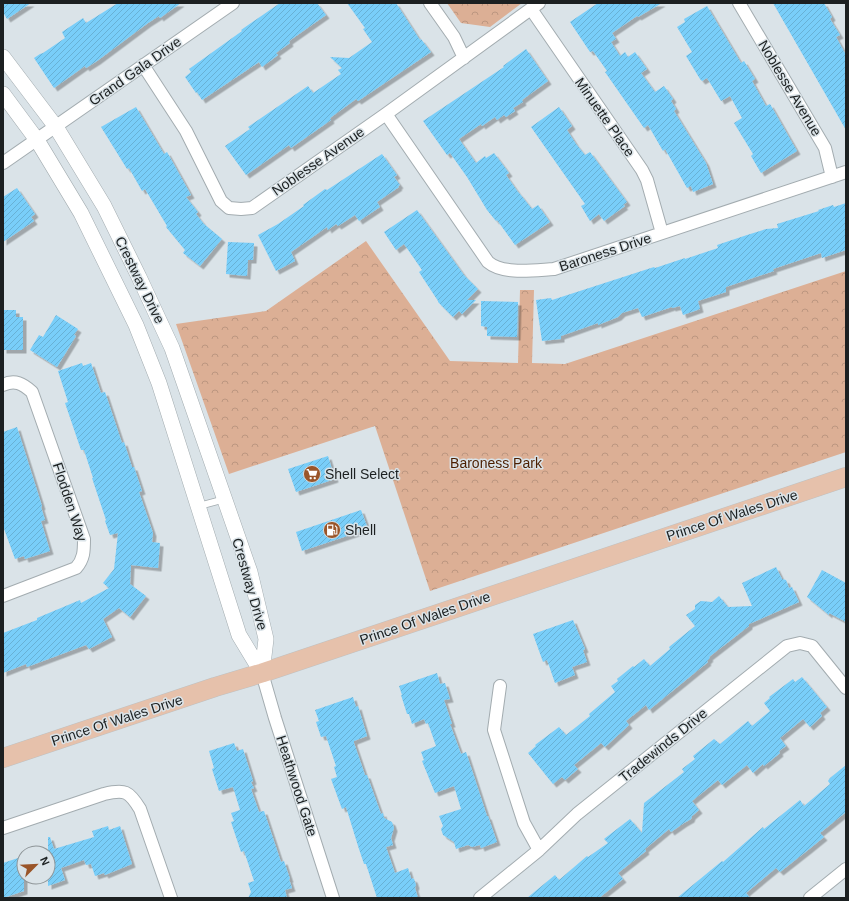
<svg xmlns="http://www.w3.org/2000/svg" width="849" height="901" font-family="Arial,sans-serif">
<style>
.park{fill:url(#park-crowns)}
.building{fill:url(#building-hatch);filter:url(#shadow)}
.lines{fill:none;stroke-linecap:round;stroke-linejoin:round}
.service-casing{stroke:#a3acb0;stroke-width:8}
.minor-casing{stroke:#a3acb0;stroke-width:14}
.tertiary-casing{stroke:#a3acb0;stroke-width:16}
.primary-casing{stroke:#bfc1c1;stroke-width:20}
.service{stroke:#fff;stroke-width:6}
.minor{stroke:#fff;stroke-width:12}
.tertiary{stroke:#fff;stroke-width:15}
.primary{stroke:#e6c1ab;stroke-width:19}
.labels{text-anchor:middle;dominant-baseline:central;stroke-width:3;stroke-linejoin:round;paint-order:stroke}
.street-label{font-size:14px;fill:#1c2021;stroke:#dae3e8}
.park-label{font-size:14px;fill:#4c1f00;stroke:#dae3e8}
.poi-label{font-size:14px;fill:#1c2021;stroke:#dae3e8;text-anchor:start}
</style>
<defs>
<pattern id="park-crowns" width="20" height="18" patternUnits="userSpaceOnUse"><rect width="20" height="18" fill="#dcaf95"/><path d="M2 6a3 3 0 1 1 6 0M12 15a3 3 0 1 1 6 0" fill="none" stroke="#bc9680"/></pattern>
<pattern id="building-hatch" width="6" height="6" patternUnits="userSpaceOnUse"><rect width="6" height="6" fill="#79cef9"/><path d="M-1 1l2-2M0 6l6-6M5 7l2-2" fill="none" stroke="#68b1d5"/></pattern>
<filter id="shadow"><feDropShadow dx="3.5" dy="3.5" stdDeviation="0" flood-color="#0004"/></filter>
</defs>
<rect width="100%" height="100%" fill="#dae3e8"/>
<!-- park -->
<path class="park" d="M447 3H522L490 27 461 23Z
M366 241 450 361 518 363 520 290H534L532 363 565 364 846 271V452L430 591 375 426 229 474 176 324 266 311Z"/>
<!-- building -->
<path class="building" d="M3 3H31L7 19 3 12Z
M118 3H181L160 18 159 16 148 23 97 61 86 68 85 66 54 88 34 58 40 54 43 53 65 38 62 32 83 18 86 23Z
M280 3H317L326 15 289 41 290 43 276 53 278 55 262 67 259 62 202 100 197 92 196 93 185 77 191 72 189 69 242 31 241 30Z
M347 3H396L420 40 421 39 431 52 358 101 356 99 330 118 331 120 291 148 289 145 246 175 225 146 250 129 248 127 308 86 313 93 341 74 338 70 342 68 330 57 349 58 372 42 363 29 365 28Z
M598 3H662L638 17 637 16 612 33 616 39 611 42 620 56 625 52 628 57 635 52 647 69 641 73 655 92 664 86 673 99 671 101 676 109 674 111 706 163 713 184 693 192 691 186 687 188 665 149 663 151 648 125 644 128 605 72 607 71 593 51 590 52 570 22Z
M773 3H824L832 17 830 19 840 35 836 37 846 55V130Z
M707 6 741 63 744 61 755 79 752 81 766 106 770 104 797 151 761 173 751 156 753 154 734 123 742 118 730 96 721 101 707 78 702 81 700 79 686 56 692 52 677 27 685 22 684 19Z
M526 49 548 81 522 100 523 102 513 108 515 111 506 117 504 115 497 120 495 117 482 126 481 124 459 139 476 163 485 156 486 158 494 153 509 173 506 175 518 192 520 194 532 209 538 205 550 222 515 245 497 220 496 221 487 210 467 177 450 153 447 155 423 121 504 67 503 66Z
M136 107 164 154 167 152 191 195 186 197 198 212 196 214 204 224 222 239 200 266 183 253 185 250 166 227 167 226 145 189 142 191 129 168 127 169 101 127Z
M559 107 572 126 567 130 576 144 585 155 590 152 627 202 623 205 625 206 604 221 599 214 590 221 581 206 585 204 531 127Z
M382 154 397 175 394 177 400 185 398 186 399 187 377 202 380 207 359 221 355 215 338 226 336 224 328 230 327 227 291 252 295 261 276 271 258 235 278 224 304 206 303 205 325 189 327 190Z
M17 188 35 214 31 217 34 221 3 242V197Z
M846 203V250L822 258 821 253 773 269 774 271 726 287V292L698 301 700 309 683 315 680 306 672 308V307L642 317 638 308 622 313 618 317 598 325V323L561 336V339L542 341 536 300 551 298 552 300 654 267 655 268 685 258V259L718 248 717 245 747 235 766 229 778 228 777 224 819 211 818 210 833 205 834 207Z
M417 210 464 275 478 289 467 300H476L462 314 459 311 453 317 438 302V301L419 272 422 270 404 244 396 250 384 232Z
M228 242 254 243 253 260H248L247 276 226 274Z
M481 301 518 302 517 337 487 336V327L481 326Z
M3 310H16V317H23V350H3Z
M56 315 78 329 74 335 76 336 57 367 30 350 39 335 43 337Z
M82 363 83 366 91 363 101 393 105 392 122 443 124 442 132 467H134L142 491 139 492 153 533 152 542 160 543 158 568 131 565 130 584 146 596 130 617 119 608 103 619 112 637 89 649 86 645 27 667 26 664 3 673V633L37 620V618L80 600 81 603 109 588 103 583 114 569 118 533 110 535 105 521 106 520 92 478H93L84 450H81L65 403 68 402 58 371Z
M17 427 42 506 41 507 45 520 41 521 50 551 25 559 24 556 15 559 3 526V432Z
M328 456 335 479 296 492 288 469Z
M361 510 368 529 302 551 296 532Z
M776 567 782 579 786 580 789 588 792 587 799 602 749 624V626L709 657 710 658 707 661 708 662 649 710 646 705 626 721 629 725 605 747 601 743 574 765 578 769 565 780 562 777 553 784 528 753 536 746 535 745 559 727 566 735 590 716 589 714 615 692 611 686 618 681 617 679 633 666 634 667 644 659 650 666 670 649 669 647 695 626 686 615 695 609V605L701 601 712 602 719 596 728 607 752 606 742 583Z
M822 570 846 583V622L829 613V615L807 597Z
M573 620 585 649 583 650 587 662 572 667 575 675 555 683 547 660 543 662 533 634Z
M437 673 440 684 445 683 450 699 444 700 452 724H450L461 754 466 752 487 816H488L497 842 481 848 480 845 472 847 468 845 456 849 454 842 443 835 441 829 443 826 439 816 461 809 454 786 435 793 422 761 424 760 421 752 436 746 428 723 426 724 424 719 412 724 409 714H407L401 695H402L399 686Z
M802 677 827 707 820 713 822 716 810 727 803 719 780 738 786 746 779 751 780 753 764 766 763 764 753 773 747 765 722 785 718 780 692 801 699 810 692 816 691 819 684 823 671 832 669 829 645 849 646 851 618 873 623 879 599 898H527L555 875 559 880 587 856 588 857 608 843 604 839 630 819 642 833 644 803 684 772 682 769 695 759 693 756 714 739 720 744 748 721 752 726 770 711 764 703 770 698 769 697 793 679 795 682Z
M353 697 356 707 358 706 367 736 354 741V743L365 775H367L381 814 383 813 384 818 392 822 394 828 391 838 393 845 386 847 395 873 408 868 411 878 414 879 416 885 415 888 418 898H377L366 864H364L358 846 346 807 342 809 331 779 337 777 334 767 336 766 326 736 321 737 316 722 319 721 315 710Z
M234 743 237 751 243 749 253 781 251 782 254 788 251 789 259 812 264 811 281 862 284 861 290 879H289L292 888 285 890 287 898H248L251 892 248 883 254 881 244 851 241 852 231 822 234 821 231 813 240 810 233 787 219 791 212 769 214 768 209 751Z
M846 765V812L820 833 824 837 808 850 780 872 776 868 746 893 750 898H677L722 861 723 862 763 827 764 829 800 800 804 806 830 784 828 781 830 778Z
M108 826 109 830 120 826 132 864 105 875 104 873 95 876 91 864 86 865 84 860 61 868 65 880 48 886V837H50L54 849 94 837 92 831Z
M24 856V891L3 898V863Z"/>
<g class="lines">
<!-- service casing -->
<g class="service-casing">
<path id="service" d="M199 506 225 499"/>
</g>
<!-- minor casing -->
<g class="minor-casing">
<path id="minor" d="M430 3 454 37 464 58
M739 3 825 148 832 177
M531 9 642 170 647 180 662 233
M143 65 186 131 221 201 229 208 241 209 252 208 386 114 539 3
M386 114 488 262C503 275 535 270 554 269L846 172
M3 163 233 3
M3 385C15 379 23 384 32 392L84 539C84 551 84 559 76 568L3 596
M262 673 275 718 333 898
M500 686 494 730 524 823 539 850
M3 828 104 794C125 789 129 791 140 809L171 898
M480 898 539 850 577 814 787 646 800 643 812 646 846 688
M810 898 846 869"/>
</g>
<!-- tertiary casing -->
<g class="tertiary-casing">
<path id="tertiary" d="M3 57 56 127 104 206 139 277 172 348 250 572 266 639 262 673
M3 94 37 140 81 213 136 325 159 383 239 635 262 673"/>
</g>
<!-- primary casing -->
<g class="primary-casing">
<path id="primary" d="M3 758 215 687 262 673 846 477"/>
</g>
<!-- service -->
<use href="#service" class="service"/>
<!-- minor -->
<use href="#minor" class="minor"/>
<!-- tertiary -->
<use href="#tertiary" class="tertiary"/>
<!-- primary -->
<use href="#primary" class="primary"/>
</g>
<!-- icons -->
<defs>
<g id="supermarket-disc" transform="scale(0.9)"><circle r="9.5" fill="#9a5529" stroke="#dae3e8"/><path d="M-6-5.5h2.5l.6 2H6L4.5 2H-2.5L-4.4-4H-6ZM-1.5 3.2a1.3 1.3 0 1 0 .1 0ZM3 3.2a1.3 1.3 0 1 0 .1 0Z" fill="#fff"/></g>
<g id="fuel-disc" transform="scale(0.9)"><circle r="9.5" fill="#9a5529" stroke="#dae3e8"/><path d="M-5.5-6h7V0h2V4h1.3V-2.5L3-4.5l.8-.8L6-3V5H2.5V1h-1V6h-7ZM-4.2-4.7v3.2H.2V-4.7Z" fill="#fff"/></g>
</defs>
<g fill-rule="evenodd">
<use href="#supermarket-disc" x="312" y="474"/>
<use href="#fuel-disc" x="332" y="530"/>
</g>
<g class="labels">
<!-- street labels -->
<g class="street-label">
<text transform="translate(135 71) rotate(-35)">Grand Gala Drive</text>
<text transform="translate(790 88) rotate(59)">Noblesse Avenue</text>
<text transform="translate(605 117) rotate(55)">Minuette Place</text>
<text transform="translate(318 161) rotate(-35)">Noblesse Avenue</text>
<text transform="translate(605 252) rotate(-18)">Baroness Drive</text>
<text transform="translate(140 280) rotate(64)">Crestway Drive</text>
<text transform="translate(70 502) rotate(72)">Flodden Way</text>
<text transform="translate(732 515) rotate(-18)">Prince Of Wales Drive</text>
<text transform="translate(250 584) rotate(74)">Crestway Drive</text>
<text transform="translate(425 618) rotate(-19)">Prince Of Wales Drive</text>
<text transform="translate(117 720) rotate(-18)">Prince Of Wales Drive</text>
<text transform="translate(663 745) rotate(-39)">Tradewinds Drive</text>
<text transform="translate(297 786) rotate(72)">Heathwood Gate</text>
</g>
<!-- park labels -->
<g class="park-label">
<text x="496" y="463">Baroness Park</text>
</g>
<!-- poi labels -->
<g class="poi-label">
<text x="325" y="474">Shell Select</text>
<text x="345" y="530">Shell</text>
</g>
</g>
<!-- border -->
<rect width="849" height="901" fill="none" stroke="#1c2021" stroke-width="8"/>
<!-- north arrow -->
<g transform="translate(36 865) rotate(66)"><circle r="19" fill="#dae3e8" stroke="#8e9598"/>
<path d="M0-3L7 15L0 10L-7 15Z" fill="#9a5529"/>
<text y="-6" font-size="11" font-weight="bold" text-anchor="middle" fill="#1c2021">N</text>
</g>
</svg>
